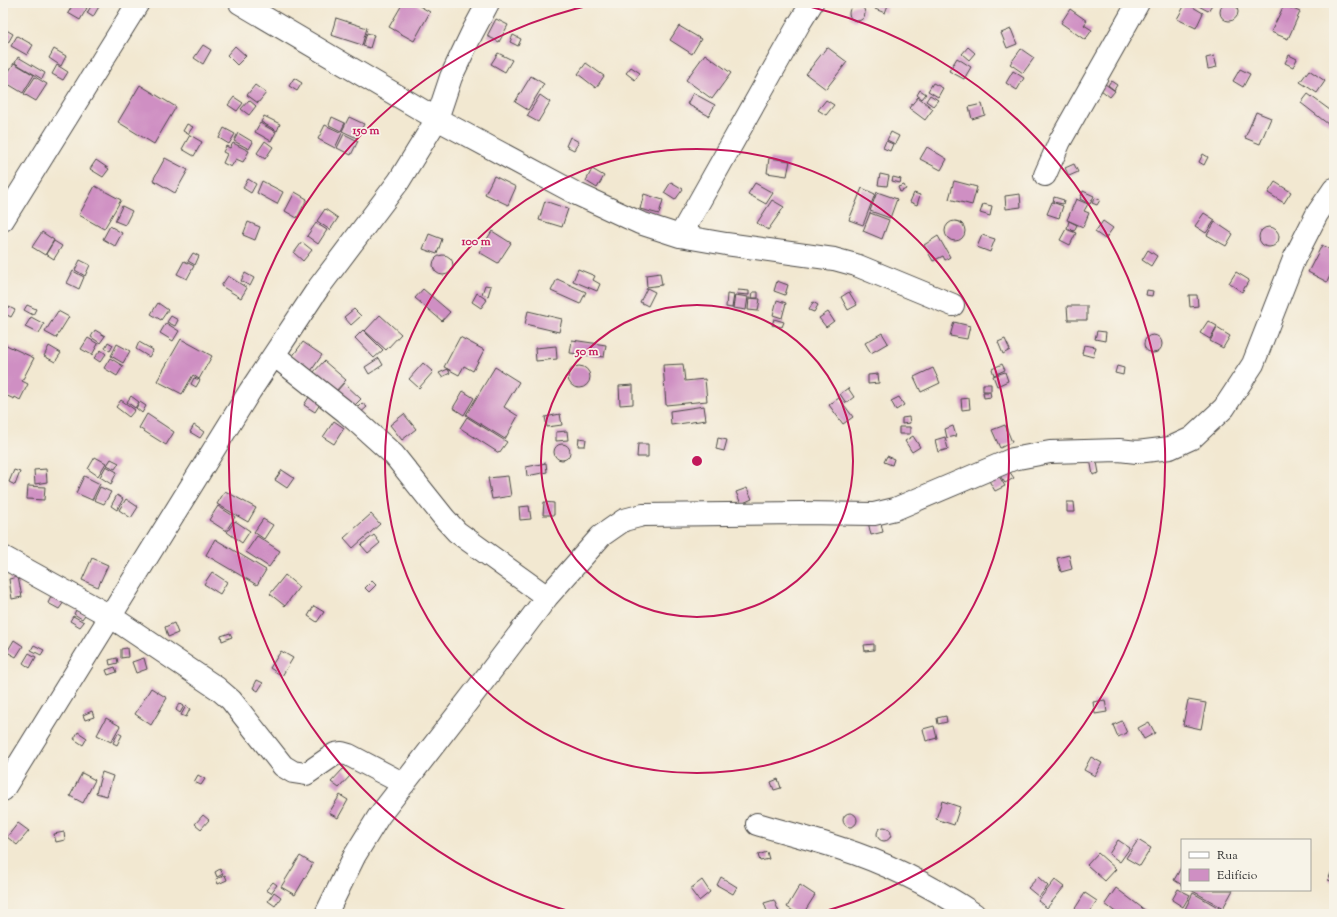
<svg xmlns="http://www.w3.org/2000/svg" width="1337" height="917" font-family="'Sorts Mill Goudy',serif">
<style>
.building{fill:#cf8fc3}
.lines{fill:none;stroke-linecap:round;stroke-linejoin:round}
.minor-casing{stroke:#494744;stroke-width:24}
.minor{stroke:#fff;stroke-width:22}
.ring{fill:none;stroke:#c2185b;stroke-width:2}
.centre{fill:#c2185b;stroke:#f7f3e8;stroke-width:2}
.ring-label{font-size:12px;text-anchor:middle;font-weight:bold;fill:#c2185b;stroke:#f7f3e8;stroke-width:3.5;stroke-linejoin:round;paint-order:stroke}
</style>
<rect width="100%" height="100%" fill="#f7f3e8"/>
<filter id="ink" filterUnits="userSpaceOnUse"><feTurbulence type="fractalNoise" baseFrequency=".025" numOctaves="2"/><feDisplacementMap in="SourceGraphic" scale="8" xChannelSelector="R" yChannelSelector="G"/><feConvolveMatrix kernelMatrix="1 2 1 2 8 2 1 2 1" color-interpolation-filters="sRGB"/></filter>
<filter id="wash" filterUnits="userSpaceOnUse"><feTurbulence type="fractalNoise" baseFrequency=".012" numOctaves="4" result="noise"/><feDisplacementMap in="SourceGraphic" scale="16" xChannelSelector="R" yChannelSelector="G"/><feGaussianBlur stdDeviation="0.9" result="paint"/><feColorMatrix in="noise" values="0 0 0 0 0 0 0 0 0 0 0 0 0 0 0 0 0 1.4 0 .05"/><feComposite in="paint" operator="in"/></filter>
<g filter="url(#wash)">
<rect width="100%" height="100%" fill="#f2e8d1"/>
<g id="blocks">
<!-- building -->
<path class="building" d="M1220 12a9 9 0 1 1 18 0a9 9 0 1 1-18 0Z
M74 3H78L87 8 80 20 68 13Z
M93 3H101L93 17 87 13Z
M403 3H414L430 12 414 41 389 27Z
M876 3 888 5 885 13 875 9Z
M1186 3 1203 13 1196 28 1177 19Z
M1193 3H1213L1208 11Z
M1284 5 1300 12 1288 39 1271 32Z
M849 13a8 8 0 1 1 16 0a8 8 0 1 1-16 0Z
M1070 9 1087 21 1084 25 1092 30 1085 40 1061 23Z
M336 18 367 28 362 45 331 35Z
M496 19 508 25 499 42 487 36Z
M679 26 701 39 692 54 670 40Z
M3 28 13 34 8 43 3 40Z
M1011 29 1017 44 1007 48 1001 33Z
M367 33 374 35 370 48 363 46Z
M513 35 521 39 518 46 510 42Z
M17 36 33 45 27 55 11 46Z
M203 45 211 50 203 64 194 58Z
M235 46 246 56 237 65 227 55Z
M827 47 847 62 826 89 806 74Z
M968 47 975 53 969 60 962 54Z
M54 49 66 56 61 66 49 58Z
M1021 49 1034 58 1023 73 1010 64Z
M498 53 512 60 505 72 491 64Z
M705 54 731 73 712 99 686 80Z
M1289 55 1297 59 1293 67 1285 63Z
M1214 56 1217 67 1208 69 1206 58Z
M18 57 45 73 42 79 15 63Z
M957 58 971 67 964 79 949 71Z
M14 63 34 75 23 93 3 81Z
M586 63 604 76 596 88 578 74Z
M57 65 68 72 63 80 52 74Z
M631 67 640 73 635 80 626 73Z
M1240 69 1250 74 1243 87 1233 81Z
M1309 70 1325 81 1317 93 1300 82Z
M1013 71 1024 78 1017 90 1006 83Z
M531 76 544 84 528 110 515 102Z
M35 77 47 84 36 101 24 94Z
M294 78 302 83 297 91 289 86Z
M1111 81 1117 85 1114 90 1108 85Z
M933 83 943 88 938 97 928 91Z
M1105 84 1115 91 1110 97 1101 90Z
M140 85 176 107 154 144 118 122Z
M255 85 266 93 258 103 247 95Z
M920 90 926 94 922 99 917 95Z
M693 93 715 105 709 116 687 104Z
M1308 94 1334 113V117L1328 124 1301 103Z
M540 95 550 102 538 122 527 116Z
M930 95 938 100 933 106 926 101Z
M234 97 243 103 237 111 228 105Z
M918 97 933 109 925 120 909 108Z
M249 100 256 106 249 115 241 109Z
M826 100 834 105 826 115 818 110Z
M982 104 985 115 972 119 969 107Z
M1256 112 1271 118 1260 144 1245 138Z
M264 116 280 124 277 131 261 122Z
M332 117 345 123 341 131 329 125Z
M349 117 364 124 357 138 342 131Z
M260 123 276 132 271 141 255 132Z
M187 124 193 127 188 134 183 131Z
M325 125 342 133 335 148 318 139Z
M224 128 235 134 229 144 219 138Z
M891 132 899 136 895 144 887 140Z
M238 133 253 142 249 149 234 141Z
M344 134 358 141 351 155 337 148Z
M190 135 202 142 194 156 182 149Z
M570 137 579 142 574 150 566 146Z
M265 141 273 147 265 159 257 153Z
M886 141 893 144 890 151 883 148Z
M233 143 249 151 243 162 236 159 231 167 223 163 227 154 223 152 226 146 230 148Z
M927 147 947 159 941 170 920 159Z
M1203 154 1208 157 1204 165 1199 162Z
M165 158 188 170 175 193 153 180Z
M769 158 790 161 787 176 767 173Z
M96 160 109 169 103 177 90 169Z
M1074 164 1078 172 1069 176 1065 168Z
M592 169 604 176 597 188 586 181Z
M880 174 889 176 887 186 878 185Z
M494 176 516 187 508 205 485 194Z
M893 177 901 179 900 183 892 181Z
M248 179 256 184 251 193 243 188Z
M262 181 283 192 277 204 257 193Z
M954 181 977 187 972 205 949 199Z
M671 182 683 189 675 200 664 193Z
M1275 182 1291 192 1284 203 1268 193Z
M755 183 773 193 766 204 748 194Z
M904 185 906 189 900 192 898 187Z
M95 186 121 200 104 229 79 215Z
M862 188 875 194 863 225 849 220Z
M1083 191 1094 196 1090 204 1080 199Z
M295 192 307 199 297 218 285 211Z
M877 192 897 199 890 218 870 211Z
M914 193 920 195 917 205 910 202Z
M644 194 663 200 659 214 640 209Z
M1020 194 1021 207 1006 209 1005 196Z
M1054 197 1064 200 1063 204 1053 202Z
M1095 198 1100 200 1097 205 1092 203Z
M1076 199 1088 204 1084 211 1089 213 1083 227 1067 220Z
M772 200 784 207 768 230 757 223Z
M545 201 568 209 562 227 539 220Z
M1052 202 1063 206 1059 218 1047 214Z
M983 204 992 206 990 216 980 213Z
M122 206 132 211 125 225 115 221Z
M325 209 338 218 330 230 317 221Z
M870 213 889 220 882 239 863 231Z
M1204 213 1215 220 1206 233 1195 226Z
M945 231a10 10 0 1 1 20 0a10 10 0 1 1-20 0Z
M1069 221 1077 225 1074 231 1067 228Z
M1103 221 1113 228 1105 239 1095 232Z
M248 222 260 227 255 240 243 235Z
M1215 222 1233 234 1226 246 1207 235Z
M316 223 327 230 318 244 307 236Z
M110 226 122 233 115 246 103 239Z
M1259 237a10 10 0 1 1 20 0a10 10 0 1 1-20 0Z
M1066 229 1076 233 1070 245 1060 240Z
M492 231 511 243 498 263 479 252Z
M42 232 54 240 45 255 32 247Z
M429 234 442 239 437 254 423 249Z
M982 235 995 239 990 252 977 247Z
M938 236 950 257 945 260 943 256 933 261 924 245Z
M54 241 62 246 54 259 46 254Z
M302 242 312 250 303 261 294 253Z
M1322 245 1334 252V268L1327 282 1308 272Z
M1148 250 1157 256 1151 266 1142 260Z
M193 253 199 256 195 265 188 261Z
M433 265a10 10 0 1 1 20 0a10 10 0 1 1-20 0Z
M80 260 90 265 85 276 75 270Z
M184 261 194 266 187 279 177 274Z
M578 269 595 276 593 280 600 284 597 291 573 281Z
M73 271 84 277 79 289 67 283Z
M1236 272 1249 280 1242 292 1229 283Z
M245 273 254 278 250 286 241 281Z
M660 273 662 285 647 287 646 275Z
M228 276 247 288 241 298 221 286Z
M557 279 586 292 580 304 551 291Z
M777 281 788 285 785 295 774 291Z
M485 285 491 286 488 296 482 294Z
M647 288 655 292 648 306 640 302Z
M423 289 450 312 442 321 415 298Z
M738 290 749 291V295L737 294Z
M1147 290 1153 291 1152 296 1146 295Z
M753 292H758V298H752Z
M849 292 857 305 848 310 841 297Z
M477 293 487 300 481 308 472 302Z
M727 294 734 295 732 308 726 307Z
M735 295 748 297 746 310 733 308Z
M1189 295H1197L1198 306 1190 307Z
M749 298 760 299 758 311 748 310Z
M777 300 786 303 782 318 773 315Z
M813 302 818 305 814 312 809 310Z
M158 303 168 310 161 320 151 314Z
M3 304 15 310 11 317 3 313Z
M27 305 36 309 33 315 24 310Z
M1067 306H1087V320H1068Z
M354 309 361 316 351 325 344 317Z
M58 311 69 317 56 338 45 332Z
M528 311 562 319 559 332 525 324Z
M828 312 834 321 826 327 819 318Z
M380 315 401 334 386 350 365 331Z
M171 316 178 320 175 326 167 322Z
M31 317 44 324 39 334 25 327Z
M774 319 784 322 782 327 772 325Z
M1208 321 1217 326 1210 339 1200 333Z
M954 322 970 326 967 339 950 336Z
M166 323 179 331 173 341 160 333Z
M1217 328 1230 336 1223 348 1210 341Z
M95 330 105 336 100 343 91 337Z
M363 330 383 350 374 358 355 338Z
M1097 331 1106 332 1105 341 1095 339Z
M882 333 888 343 871 353 865 343Z
M1144 344a9 9 0 1 1 18 0a9 9 0 1 1-18 0Z
M460 337 484 350 473 371 464 366 459 375 444 367Z
M88 338 98 344 92 355 81 349Z
M181 339 212 356 199 379 193 375 182 394 157 381Z
M1005 339 1010 350 1003 354 998 342Z
M572 340 606 345 604 357 570 353Z
M108 342 113 345 110 351 105 348Z
M139 342 153 350 149 357 136 349Z
M303 342 322 355 311 371 292 357Z
M4 344 34 358 22 381 28 384 20 400 15 397 14 399 3 394Z
M117 344 130 351 123 363 111 356Z
M1084 345 1096 347 1093 357 1082 354Z
M49 346 61 353 55 362 44 356Z
M556 346 557 359 536 361 535 348Z
M101 350 106 354 100 362 94 358Z
M110 358 123 366 117 376 104 368Z
M379 358 383 365 369 374 365 367Z
M324 361 346 380 334 393 312 374Z
M423 363 433 372 419 388 409 379Z
M683 364 685 381 705 379 707 401 666 405 663 365Z
M1002 364 1005 370 994 375 992 369Z
M1117 366 1124 368 1123 375 1115 373Z
M568 377a11 11 0 1 1 22 0a11 11 0 1 1-22 0Z
M495 367 519 382 504 407 518 416 505 439 466 415Z
M933 368 940 383 921 392 914 377Z
M448 369 450 373 442 377 439 373Z
M1005 372 1008 381 997 386 993 376Z
M878 374 879 383 868 384V375Z
M194 378 200 380 196 387 191 384Z
M344 383 361 399 352 408 336 392Z
M983 384H991V391H983Z
M633 385V404L620 405 619 386Z
M848 388 854 397 846 403 840 394Z
M463 391 474 398 464 415 453 408Z
M983 392H990L991 397 984 398Z
M311 394 322 401 315 412 304 405Z
M131 396 139 402 135 408 127 402Z
M899 397 904 405 896 410 891 401Z
M839 398 853 417 843 424 829 405Z
M969 398 970 409 962 410 961 399Z
M121 400 135 410 129 417 116 407Z
M140 402 146 406 142 413 136 408Z
M362 403 367 407 359 414 355 410Z
M704 406 706 420 671 425 670 411Z
M147 414 174 432 166 445 139 428Z
M404 414 416 429 402 440 390 425Z
M560 414 562 425 547 427 545 417Z
M467 417 507 442 499 453 460 428Z
M909 417 910 423 902 424V418Z
M334 421 344 428 334 444 323 437Z
M194 425 204 432 200 438 190 432Z
M1005 425 1012 442 1000 448 992 430Z
M953 426 956 436 947 438 945 429Z
M899 427H910V434H899Z
M567 431 568 440 556 441V432Z
M913 436 920 447 912 452 905 441Z
M945 437 948 449 938 452 935 440Z
M579 438 586 439 585 446H578Z
M718 438 727 440 724 451 716 449Z
M638 444H648V457H637Z
M554 452a8 8 0 1 1 16 0a8 8 0 1 1-16 0Z
M887 456 894 459 892 465 884 462Z
M95 457 106 463 98 476 88 469Z
M1096 457 1099 473 1093 475 1090 459Z
M111 459 119 463 115 469 107 465Z
M546 463 547 472 527 476 526 467Z
M106 466 117 472 111 484 100 477Z
M1006 467 1014 478 1005 483 998 473Z
M46 469 47 482 35 484 34 470Z
M14 470 20 472 15 485 9 482Z
M282 470 294 478 287 488 275 480Z
M997 473 1005 486 995 491 988 479Z
M84 476 100 484 92 500 76 493Z
M508 476 511 496 492 499 488 478Z
M28 486 45 487 44 500 27 499Z
M100 487 111 492 104 504 94 500Z
M747 488 752 499 741 504 736 492Z
M225 491 256 508 248 522 217 504Z
M117 495 123 499 117 510 111 506Z
M126 499 138 507 131 518 119 510Z
M544 502 554 503V515H543Z
M1067 502H1074L1075 512H1067Z
M218 506 235 517 226 531 209 520Z
M529 506 531 519 520 520 519 507Z
M371 514 380 524 353 548 344 538Z
M263 519 273 525 264 539 254 532Z
M880 519 883 532 871 535 868 522Z
M235 521 250 531 242 543 227 532Z
M374 535 380 543 368 553 361 545Z
M257 536 280 551 269 567 246 552Z
M215 539 266 570 257 585 206 555Z
M1069 555 1072 569 1061 572 1057 558Z
M92 558 108 565 98 587 82 580Z
M212 572 227 582 220 594 204 584Z
M285 575 299 587 285 606 270 594Z
M18 577 22 597 12 599 9 579Z
M372 581 376 585 369 592 365 588Z
M52 595 64 602 59 609 48 603Z
M314 606 324 612 317 622 308 616Z
M76 610 85 615 82 619 74 614Z
M73 616 84 622 80 627 70 621Z
M174 623 178 633 168 637 165 627Z
M230 633 232 637 222 641 221 636Z
M14 640 23 646 16 657 7 652Z
M874 644V650L865 651 864 645Z
M34 645 44 650 41 655 31 650Z
M127 648 128 657 121 658V649Z
M281 651 293 658 282 676 270 668Z
M29 653 36 657 30 668 23 663Z
M117 658 118 663 110 665 109 660Z
M144 658 147 669 136 673 132 662Z
M115 667 117 672 108 675 106 670Z
M257 680 263 683 258 691 253 688Z
M151 688 167 698 151 725 135 714Z
M1105 700 1107 712 1095 714 1093 702Z
M1188 700 1206 703 1201 729 1183 725Z
M179 703 184 706 180 713 176 710Z
M186 706 190 709 186 717 181 715Z
M92 711 94 717 85 720 83 715Z
M946 716 947 722 938 724 937 718Z
M106 718 120 726 111 742 97 735Z
M1122 721 1127 733 1118 737 1113 725Z
M1149 722 1155 733 1144 739 1138 728Z
M934 726 937 738 926 741 923 729Z
M78 732 87 738 83 745 74 739Z
M118 733 122 735 117 745 113 743Z
M1091 757 1102 763 1095 776 1084 770Z
M343 769 350 776 339 788 331 782Z
M102 772 113 776 107 796 96 793Z
M82 773 95 780 83 803 70 796Z
M198 775 205 779 201 785 194 782Z
M778 779 781 788 774 790 771 782Z
M340 795 348 800 338 818 329 813Z
M942 801 960 807 954 825 936 819Z
M843 820a7 7 0 1 1 14 0a7 7 0 1 1-14 0Z
M203 815 209 820 201 829 195 824Z
M18 823 29 831 17 845 7 837Z
M877 834a7 7 0 1 1 14 0a7 7 0 1 1-14 0Z
M64 832 65 840 56 842 54 834Z
M1118 840 1130 848 1120 862 1109 854Z
M1138 840 1151 848 1140 866 1126 858Z
M767 852 769 859 760 861 758 855Z
M1098 853 1116 869 1105 881 1087 865Z
M300 856 313 864 295 895 281 887Z
M1182 866V885L1174 880Z
M1334 866V882L1328 880Z
M220 869 223 874 217 877 215 872Z
M225 875 227 880 218 884 216 879Z
M721 877 737 887 733 894 717 885Z
M1038 877 1048 886 1039 897 1028 888Z
M702 880 710 892 699 901 690 889Z
M1055 880 1064 887 1047 908 1038 901Z
M273 882 277 885 271 893 266 890Z
M800 885 815 895 803 914H798L787 907Z
M1116 888 1150 914H1118L1105 904Z
M1178 889 1190 895 1183 907 1172 900Z
M1191 890H1233L1223 908Z
M274 892 281 897 275 906 268 901Z
M1085 893 1097 901 1089 914H1081L1074 910Z
M1193 893 1223 910 1221 914H1194L1185 909Z
M774 900 779 912 773 914H768L764 903Z"/>
</g>
</g>
<g filter="url(#ink)">
<use href="#blocks" fill-opacity="0" stroke="#494744" stroke-width="1"/>
<g class="lines">
<!-- minor casing -->
<g class="minor-casing">
<path id="minor" d="M240 3 437 119 577 194 640 223 680 236 799 24 812 3
M1045 175 1060 141 1138 3
M3 220 138 3
M680 236 726 244 834 259 856 265 953 305
M274 355 346 412 394 455 445 519 457 532 547 597
M3 557 110 616 217 688 231 700 283 766 293 772 306 774 335 754 342 753 349 755 404 784
M3 790 250 391 319 287 399 181 437 119 451 77 472 33 488 3
M757 824C784 832 812 839 839 848 887 863 933 887 974 914
M326 914 355 855 379 816 488 675 547 597 601 536 624 520 643 515 801 513 874 514 895 509 1013 459 1050 452 1119 450 1137 452 1170 448 1192 438 1224 408 1253 364 1294 259 1317 214 1334 189"/>
</g>
<!-- minor -->
<use href="#minor" class="minor"/>
</g>
</g>
<!-- distance rings -->
<g class="ring">
<circle cx="697" cy="461" r="156"/>
<circle cx="697" cy="461" r="312"/>
<path d="M576 913A468 468 0 0 1 600 3M794 3A468 468 0 0 1 818 913"/>
</g>
<circle cx="697" cy="461" r="6" class="centre"/>
<g class="ring-label">
<text x="366" y="134">150 m</text>
<text x="476" y="245">100 m</text>
<text x="587" y="355">50 m</text>
</g>
<!-- margin -->
<rect width="1337" height="917" fill="none" stroke="#f7f3e8" stroke-width="16"/>
<!-- legend -->
<rect x="1181" y="839" width="130" height="52" fill="#f7f3e8" stroke="#a5a39c"/>
<rect x="1189" y="852" width="20" height="6" fill="#ffffff" stroke="#a5a39c"/>
<text x="1217" y="859" font-size="12" fill="#2b2b2b">Rua</text>
<rect x="1189" y="869" width="20" height="12" fill="#cf8fc3" stroke="#a5a39c"/>
<text x="1217" y="879" font-size="12" fill="#2b2b2b">Edifício</text>
</svg>
